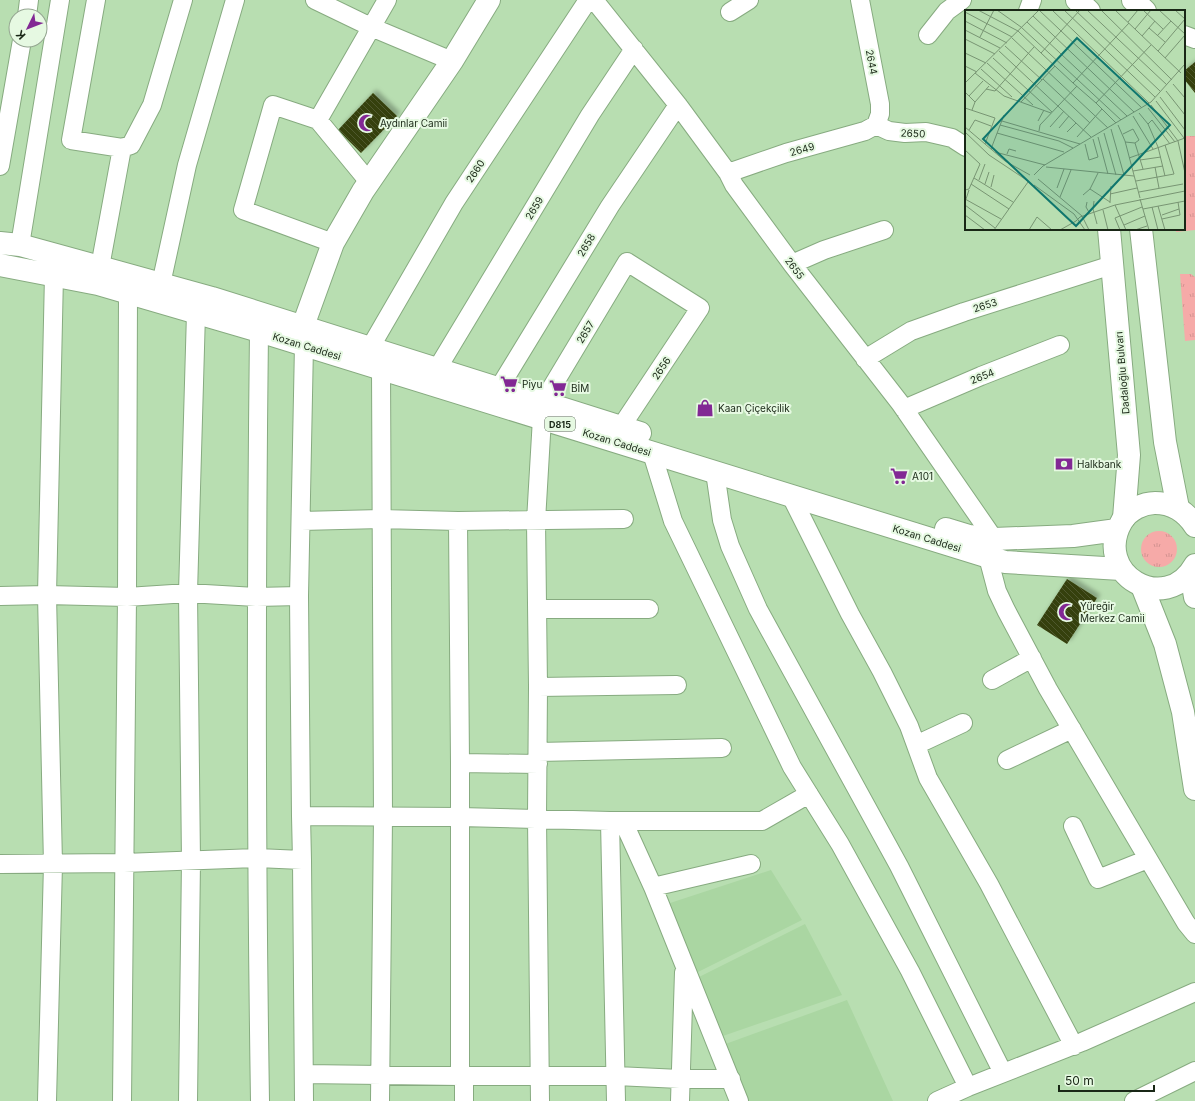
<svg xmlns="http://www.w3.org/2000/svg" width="1195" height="1101" font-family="Inter,sans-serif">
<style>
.built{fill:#aad6a2}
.grass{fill:url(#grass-tufts)}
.building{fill:url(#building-back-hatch);filter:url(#shadow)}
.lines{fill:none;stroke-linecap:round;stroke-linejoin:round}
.minor-casing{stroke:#87ab80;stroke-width:20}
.major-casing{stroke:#87ab80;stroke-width:24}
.highway-casing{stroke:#87ab80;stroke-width:24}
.minor{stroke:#fff;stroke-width:18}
.major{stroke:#fff;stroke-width:22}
.highway{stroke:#fff;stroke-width:22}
.labels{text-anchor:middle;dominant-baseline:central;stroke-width:4;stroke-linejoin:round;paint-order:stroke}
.shield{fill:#e6f9e2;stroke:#566653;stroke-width:1}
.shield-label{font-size:9px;font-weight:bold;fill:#192716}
.street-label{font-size:10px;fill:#192716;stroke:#e6f9e2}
.poi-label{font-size:10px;fill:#192716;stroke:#e6f9e2;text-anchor:start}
.inset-road{fill:none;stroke:#789573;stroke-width:1}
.view{fill:#0f766e;fill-opacity:0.15;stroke:#0f766e;stroke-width:2}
.inset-edge{fill:none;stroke:#192716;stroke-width:2}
</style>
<defs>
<pattern id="grass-tufts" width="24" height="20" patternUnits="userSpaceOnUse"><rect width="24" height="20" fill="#f6aaa8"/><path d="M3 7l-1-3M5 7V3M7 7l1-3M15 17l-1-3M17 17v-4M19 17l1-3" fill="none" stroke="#d29290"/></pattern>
<pattern id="building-back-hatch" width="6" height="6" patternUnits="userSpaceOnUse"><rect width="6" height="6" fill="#353f0b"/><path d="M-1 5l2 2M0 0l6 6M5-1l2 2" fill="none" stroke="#50582e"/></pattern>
<filter id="shadow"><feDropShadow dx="3.5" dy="-3.5" stdDeviation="2" flood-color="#0004"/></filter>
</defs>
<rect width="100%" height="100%" fill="#b8deb1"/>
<!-- built -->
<path class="built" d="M771 870 802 920 692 975 664 905Z
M805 924 842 995 720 1037 693 980Z
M847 1000 893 1101H743L720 1046Z"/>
<!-- grass -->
<path class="grass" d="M1184 136H1195V230L1176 232V229H1184Z
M1180 274H1191L1195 277V340L1185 341Z
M1141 549a18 18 0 1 1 36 0a18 18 0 1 1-36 0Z"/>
<!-- building -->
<path class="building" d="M1195 62V93L1184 79V71Z
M373 93 397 116 361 153 338 130Z
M1067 579 1097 598 1067 644 1037 625Z"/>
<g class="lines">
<!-- minor casing -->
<g class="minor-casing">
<path id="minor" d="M96 0 71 140 122 148 131 145 152 105 183 0
M315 0 371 27 452 61
M594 0 678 105 728 173 734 185 792 264 900 403 994 539
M860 0 880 104V114L876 125
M1028 11 1032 0
M730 12 749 0
M27 16 29 0
M928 35 947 11 962 0
M1184 35 1195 39
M318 120 273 105 243 210 333 243
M876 125 889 131 905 133 926 132 952 138 966 147
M0 166 22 40
M728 173 786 153 865 131 876 125
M369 182 318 120 387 0
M20 245 60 0
M792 264 824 250 884 230
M100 267 122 148
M161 284 187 165 235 0
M259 331C256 588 256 844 260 1101
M370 348 454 203 588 0
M865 359 911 331 964 312 1112 265
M437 369 590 115 634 49
M499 388 610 206 678 105
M543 402 627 262 700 308 621 427
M904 409 981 376 1060 345
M652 453 673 521 792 767 840 844 910 971 968 1087
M715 472 722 520 730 546 758 609 899 866 1003 1073
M791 496 850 614 882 672 909 726 928 778 989 884 1074 1046
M301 521 381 519 458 521 624 519
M458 521 460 763V1076
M988 557 997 591 1006 610 1048 689 1186 923 1195 934
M0 596 47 595 127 597 188 593 256 597 299 596 301 816 302 860
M299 596 304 345
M537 609H649
M992 680 1032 658
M538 687 677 685
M916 745 963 723
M538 752 722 748
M1007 760 1072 729
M460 763 538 764
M301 816 460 817 610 821H762L809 794
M610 821 616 1101
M623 821 653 887 739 1101
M1073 826 1098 879 1148 859
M0 864 124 863 257 858 302 860 304 1101
M653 887 751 864
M304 1074 460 1076H616L680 1079H731
M464 1076V1101
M47 1101 53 864 47 595 54 275
M122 1101 127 597 128 293
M188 1101 191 861 188 593 196 313
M380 1101 383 817 381 369
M540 1101 537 818 538 687 536 521 542 418
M680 1101 684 972
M937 1101 968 1087 1082 1042 1195 992
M1134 1101 1195 1071"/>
</g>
<!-- major casing -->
<g class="major-casing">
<path id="major" d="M1077 0 1089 11
M1133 0 1145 11
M1109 229 1129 455 1124 518
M1141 229 1165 442 1178 508
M303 326 333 243 363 191 452 61 489 0
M1191 573 1195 597
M1142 586 1165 644 1183 712 1195 789"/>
</g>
<!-- highway casing -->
<g class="highway-casing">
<path id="highway" d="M0 243 20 245 212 298 640 433
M0 265 98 284 259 331 1005 562 1121 569
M1195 526C1186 512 1173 503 1155 503 1143 503 1129 510 1122 521 1091 574 1166 617 1195 565
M946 529 969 536 994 539 1073 536 1117 530"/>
</g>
<!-- minor -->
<use href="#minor" class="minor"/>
<!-- major -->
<use href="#major" class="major"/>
<!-- highway -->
<use href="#highway" class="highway"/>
</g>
<!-- icons -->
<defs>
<g id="mosque-bare" transform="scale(1.38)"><path d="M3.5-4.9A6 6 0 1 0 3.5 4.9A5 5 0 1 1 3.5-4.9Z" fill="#822894" stroke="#e6f9e2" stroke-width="2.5" paint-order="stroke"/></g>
<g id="supermarket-bare" transform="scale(1.38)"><path d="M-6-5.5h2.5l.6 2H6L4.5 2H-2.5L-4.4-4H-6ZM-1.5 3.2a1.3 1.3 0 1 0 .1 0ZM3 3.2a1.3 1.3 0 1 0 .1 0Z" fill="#822894" stroke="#e6f9e2" stroke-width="2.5" paint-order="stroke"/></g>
<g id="shop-bare" transform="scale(1.38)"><path d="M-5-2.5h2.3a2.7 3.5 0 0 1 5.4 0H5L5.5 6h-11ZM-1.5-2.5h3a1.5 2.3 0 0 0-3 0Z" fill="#822894" stroke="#e6f9e2" stroke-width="2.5" paint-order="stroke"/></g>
<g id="bank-bare" transform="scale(1.38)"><path d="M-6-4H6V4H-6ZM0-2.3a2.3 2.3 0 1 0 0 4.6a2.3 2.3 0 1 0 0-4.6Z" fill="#822894" stroke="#e6f9e2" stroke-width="2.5" paint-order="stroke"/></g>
</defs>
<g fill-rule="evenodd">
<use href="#mosque-bare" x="367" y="123"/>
<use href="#supermarket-bare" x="509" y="384"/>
<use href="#supermarket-bare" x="558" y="388"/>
<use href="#shop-bare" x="705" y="408"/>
<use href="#bank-bare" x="1064" y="464"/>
<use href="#supermarket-bare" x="899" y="476"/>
<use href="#mosque-bare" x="1067" y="612"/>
</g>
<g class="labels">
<!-- shield labels -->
<rect class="shield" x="545" y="417" width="30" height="14" rx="3"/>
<g class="shield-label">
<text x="560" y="424">D815</text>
</g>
<!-- street labels -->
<g class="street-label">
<text transform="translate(872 62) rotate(79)">2644</text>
<text transform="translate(913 133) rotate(2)">2650</text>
<text transform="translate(802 149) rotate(-16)">2649</text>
<text transform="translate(475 171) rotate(-57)">2660</text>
<text transform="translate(534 208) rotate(-59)">2659</text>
<text transform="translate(586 245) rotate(-59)">2658</text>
<text transform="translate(795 268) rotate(53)">2655</text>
<text transform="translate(985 305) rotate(-18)">2653</text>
<text transform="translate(585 332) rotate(-59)">2657</text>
<text transform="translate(307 346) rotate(17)">Kozan Caddesi</text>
<text transform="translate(661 368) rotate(-56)">2656</text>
<text transform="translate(1122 373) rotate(-95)">Dadaloğlu Bulvarı</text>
<text transform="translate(982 376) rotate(-22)">2654</text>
<text transform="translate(617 442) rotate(17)">Kozan Caddesi</text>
<text transform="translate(927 538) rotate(17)">Kozan Caddesi</text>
</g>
<!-- poi labels -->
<g class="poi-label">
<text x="380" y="123">Aydınlar Camii</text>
<text x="522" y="384">Piyu</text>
<text x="571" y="388">BİM</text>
<text x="718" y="408">Kaan Çiçekçilik</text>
<text x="1077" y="464">Halkbank</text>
<text x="912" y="476">A101</text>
<text x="1080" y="606">Yüreğir<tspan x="1080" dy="12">Merkez Camii</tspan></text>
</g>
</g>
<!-- overview -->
<g transform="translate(965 10)">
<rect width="220" height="220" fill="#b8deb1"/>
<path class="inset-road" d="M13 0 53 21 76 43 115 0M32 0 56 17 156 110M74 0 177 98M87 0 184 93M99 0 190 87M110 0 195 81M122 0 202 75M136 0 207 70M150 0 216 63M178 0 198 19M194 0 220 24M210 0 220 9M0 2 47 27M68 6 169 102M0 11 42 33M62 12 162 106M163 12 173 0M184 18 200 32M170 19 186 0M0 20 35 38M177 26 190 11M192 26 206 11M15 27 29 0M47 28 143 118M0 29 30 44M40 36 77 70M34 41 126 127M193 41 220 9M0 43 21 53M76 43 108 73 164 13M28 48 87 102M200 48 220 25M22 53 68 95M0 56 12 62M16 59 47 87M10 63 39 86 86 103M78 69 125 113M0 73 74 0M108 73 131 93 186 35M208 74 220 88M21 79 30 81 69 37M201 81 220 105M0 82 10 92 7 100M4 86 18 71M195 87 220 120M191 91 219 128M10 92 24 76M56 92 90 56M131 93 151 113M186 95 213 131 220 163M0 98 30 108 20 134M183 98 210 132M174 103 183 114M168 106 188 139M37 111 115 134M73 111 79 100M35 115 94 131 108 138M153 115 160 131 175 188M0 117 40 151 65 165M85 117 99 101M94 118 104 106M146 119 159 165M4 120 10 110 26 116M74 121 75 115 112 76M0 122 24 145 63 171M102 122 111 113M32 123 99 142M139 123 151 165M158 124 168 119 174 130 170 133M112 127 137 99M133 127 143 164M160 132 170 133 178 159M120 134 124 150 133 147 128 129M26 139 39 105M0 140 15 154 4 179 0 180M30 142 80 155M42 144 44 139 51 141M164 148 220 128M175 150 196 147M81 157 169 166M190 157 194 178M168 161 198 156M69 165 78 156 186 92 220 54M200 166 193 137 183 114 187 110 205 134M9 168 48 192M73 169 117 206 124 220M14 170 20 154M171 171 209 164 200 135M6 174 44 199M20 174 24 162M69 175 109 204 120 220M26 177 29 165M92 178 99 159M125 179 145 192M174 182 218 174M145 184 172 178M118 185 125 179 133 163M95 187 106 160M0 189 36 209M175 189 184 220M129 191 128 199 132 214M0 192 4 180M122 192 121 197 125 204M145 193 146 176M0 195 30 218M150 195 161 220M193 196 200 220M187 197 193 220M178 199 220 191M138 200 143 220M0 205 20 220M197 205 214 199M197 209 215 205 213 192M111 211 115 207 150 195 220 181M159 215 180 206M29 220 63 172M64 220 72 207 87 220M95 220 111 211M155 220 150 208 177 197M170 220 182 216"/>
<path class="view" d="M112 28 205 115 111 216 18 129Z"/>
<rect width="220" height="220" class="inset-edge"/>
</g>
<!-- north arrow -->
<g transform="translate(28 28) rotate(227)"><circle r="19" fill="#e6f9e2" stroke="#94a590"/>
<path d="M0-3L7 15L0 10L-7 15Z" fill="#822894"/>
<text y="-6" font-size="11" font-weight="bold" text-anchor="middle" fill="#192716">K</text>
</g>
<!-- scale -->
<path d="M1059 1085v6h95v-6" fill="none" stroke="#192716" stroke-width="2"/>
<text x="1065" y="1085" font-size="12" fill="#192716" stroke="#e6f9e2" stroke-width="3" paint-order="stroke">50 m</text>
</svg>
